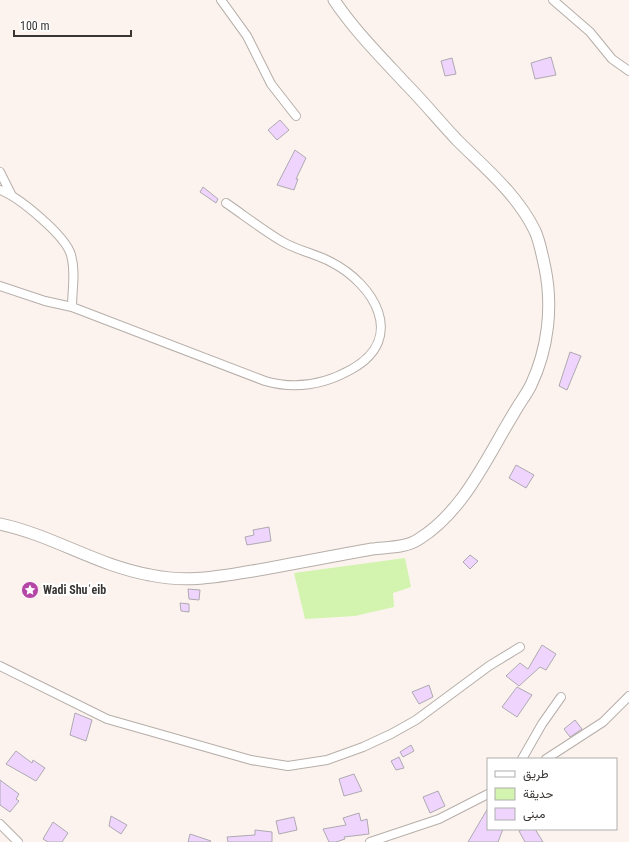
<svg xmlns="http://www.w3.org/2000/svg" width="629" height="842" font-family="'Roboto Condensed',Vazirmatn,sans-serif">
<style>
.green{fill:#d2f4ae}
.building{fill:#efd5fe;stroke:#aea9b1}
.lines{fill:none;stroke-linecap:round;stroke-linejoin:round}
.street-casing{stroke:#b6aea9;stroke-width:10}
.secondary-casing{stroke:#b6aea9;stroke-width:13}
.street{stroke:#fff;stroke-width:8}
.secondary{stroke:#fff;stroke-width:11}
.labels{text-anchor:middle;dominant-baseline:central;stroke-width:4;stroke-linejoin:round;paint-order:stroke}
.poi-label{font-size:12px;font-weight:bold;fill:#383533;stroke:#fff;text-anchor:start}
</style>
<rect width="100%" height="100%" fill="#fcf3ee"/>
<!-- green -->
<path class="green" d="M405 558 411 587 393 593 394 607 355 616 305 619 294 573Z"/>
<!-- building -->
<path class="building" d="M551 57 556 75 535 79 531 63Z
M452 58 456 74 445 76 441 61Z
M280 120 289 130 277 140 268 130Z
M295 150 306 158 296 179H298L294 190 277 185Z
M203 187 218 199 216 203 200 192Z
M570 352 581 356 567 390 559 386Z
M516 465 534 475 526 488 509 478Z
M269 527 271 541 247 545 245 537 254 535 253 530Z
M470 555 478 561 470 569 463 562Z
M188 589 200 590 199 600 189 599Z
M180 603 189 604V612L181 611Z
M542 645 556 654 546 670 540 667 519 686 506 676 520 663 528 669Z
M429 685 433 697 419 704 412 692Z
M517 687 532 695 517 717 502 707Z
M75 713 92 720 86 741 70 735Z
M575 720 582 729 570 737 564 729Z
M411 745 414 751 403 757 400 752Z
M16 751 32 763 33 760 45 768 36 781 6 764Z
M399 757 404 768 396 770 391 761Z
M354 774 362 791 344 796 339 779Z
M0 780 19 794 16 799 19 801 10 812 0 805Z
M438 791 445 806 430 813 423 797Z
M488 808V829H503L498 842H468Z
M359 813 361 821 367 819 369 834 344 837 345 839 336 842H329L323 829 346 825 343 818Z
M111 816 127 825 121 834 109 826Z
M294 817 297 830 279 834 276 821Z
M53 822 68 833 62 842H48L43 839Z
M523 829H535L543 842H525L519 831Z
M255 830 272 832V842H228L227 837 255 835Z
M190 834 211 841 210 842H188Z"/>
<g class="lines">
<!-- street casing -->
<g class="street-casing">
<path id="street" d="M221 0 247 36 271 84 296 116
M553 0 590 32 612 59 629 71
M0 172 11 194
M0 190C19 197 66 236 71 255 76 272 72 290 72 307L45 301 0 286
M72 307 265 381C296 390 324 385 352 369 407 338 374 284 331 262 316 254 299 251 283 242 264 231 245 216 226 203
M0 666 107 719 251 760 288 766 327 760 363 747 391 734 416 720 489 666 520 647
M522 759 542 724 561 697
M546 759 603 722 629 696
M0 824 18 842
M370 842 439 819 488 794"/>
</g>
<!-- secondary casing -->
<g class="secondary-casing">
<path id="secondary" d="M0 524C52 535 98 566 150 575 189 583 215 577 253 571 293 564 332 556 372 549 387 547 406 548 419 539 464 511 487 457 514 413 519 404 526 395 531 385 548 349 553 307 545 268 542 255 540 242 535 231 517 194 485 168 457 140 439 121 423 101 405 83 380 56 354 30 334 0"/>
</g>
<!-- street -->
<use href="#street" class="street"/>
<!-- secondary -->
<use href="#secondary" class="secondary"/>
</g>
<!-- icons -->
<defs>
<g id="sight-disc" transform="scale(0.9)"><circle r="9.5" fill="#b447a6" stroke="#fff"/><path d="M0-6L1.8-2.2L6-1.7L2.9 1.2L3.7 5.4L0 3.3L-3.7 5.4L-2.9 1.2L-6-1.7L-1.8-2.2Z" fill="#fff"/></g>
</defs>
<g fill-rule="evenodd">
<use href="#sight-disc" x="30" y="590"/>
</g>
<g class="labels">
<!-- poi labels -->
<g class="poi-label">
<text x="43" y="590">Wadi Shuʿeib</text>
</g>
</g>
<!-- legend -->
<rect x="487" y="758" width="130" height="72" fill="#ffffff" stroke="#afaead"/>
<rect x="495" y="771" width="20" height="6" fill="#ffffff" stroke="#afaead"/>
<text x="523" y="778" font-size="12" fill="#383533">طريق</text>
<rect x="495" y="788" width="20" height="12" fill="#d2f4ae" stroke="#afaead"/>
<text x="523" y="798" font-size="12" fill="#383533">حديقة</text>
<rect x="495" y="808" width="20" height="12" fill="#efd5fe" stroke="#afaead"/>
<text x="523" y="818" font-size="12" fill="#383533">مبنى</text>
<!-- scale -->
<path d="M14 30v6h117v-6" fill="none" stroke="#383533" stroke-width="2"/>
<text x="20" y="30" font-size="12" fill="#383533" stroke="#ffffff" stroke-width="3" paint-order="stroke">100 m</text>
</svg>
